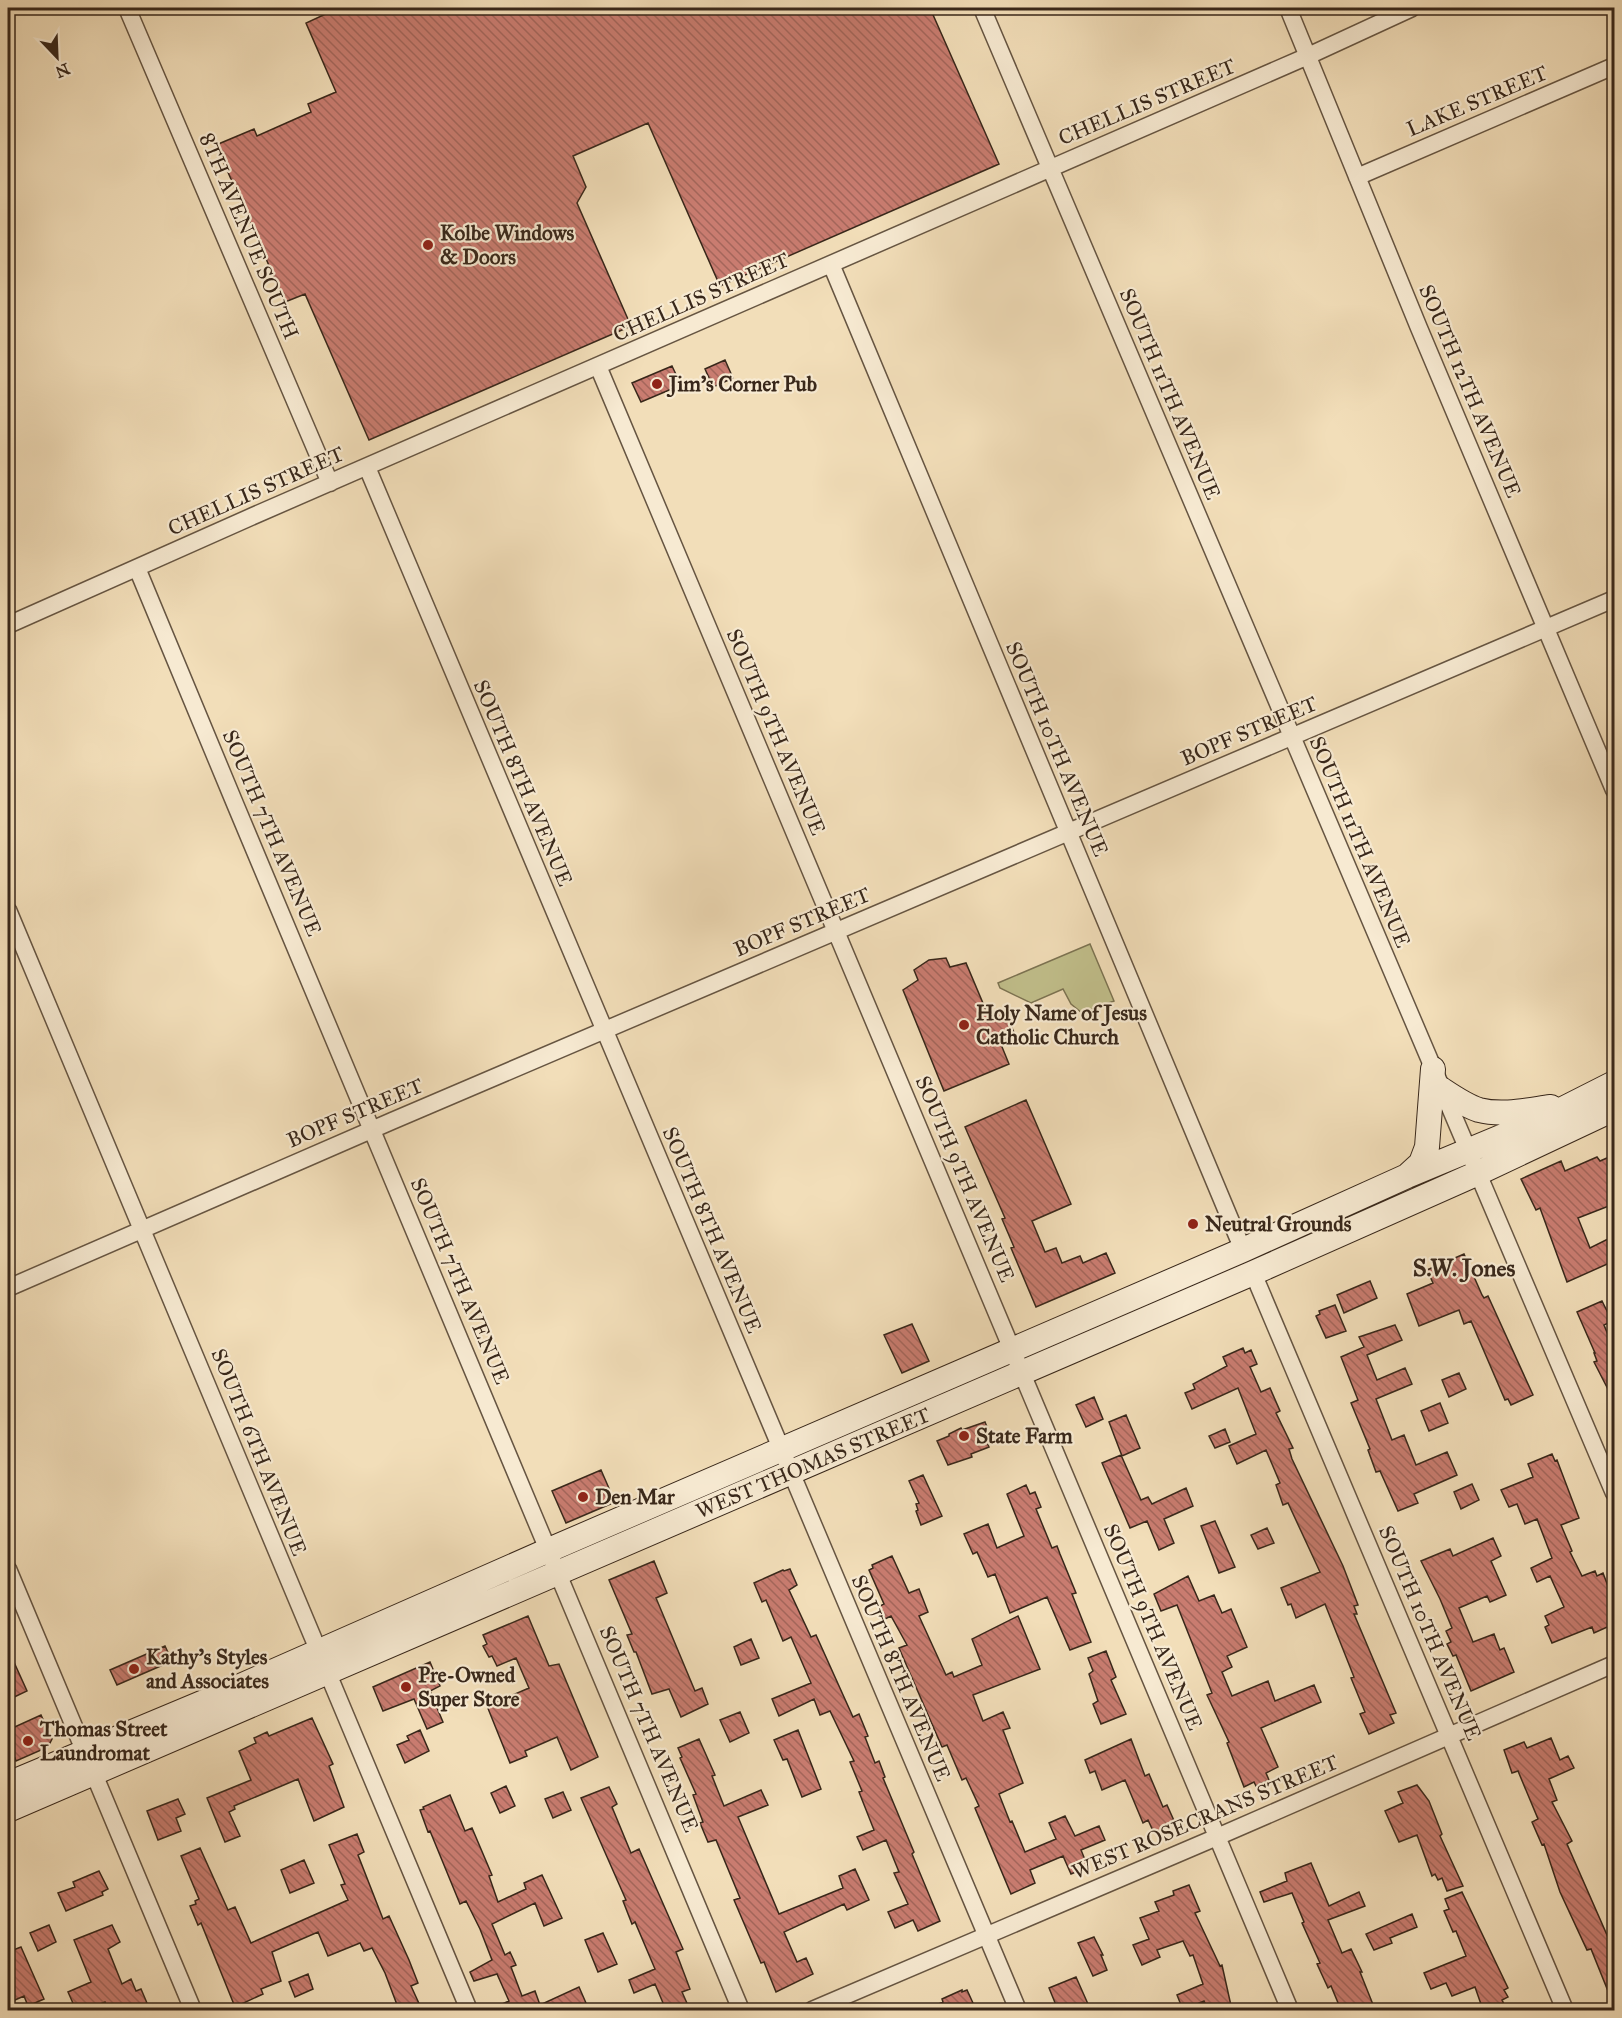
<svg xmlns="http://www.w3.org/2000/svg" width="1622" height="2018" font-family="'IM FELL Great Primer',serif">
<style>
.green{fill:#c1bf8b;stroke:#7c7352;stroke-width:1.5}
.building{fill:url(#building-back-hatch);stroke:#38271a;stroke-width:1.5}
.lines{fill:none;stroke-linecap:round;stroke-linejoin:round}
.minor-casing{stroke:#665542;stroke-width:19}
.secondary-casing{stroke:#38271a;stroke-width:26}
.minor{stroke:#f7ead2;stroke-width:16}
.secondary{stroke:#f7ead2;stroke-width:24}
.poi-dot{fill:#8f2418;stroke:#f7ead2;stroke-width:2}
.labels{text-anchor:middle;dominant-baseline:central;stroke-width:4.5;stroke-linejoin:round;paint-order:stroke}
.street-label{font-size:21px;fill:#38271a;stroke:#f7ead2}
.poi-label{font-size:21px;font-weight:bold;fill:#38271a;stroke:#f7ead2;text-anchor:start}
.quarter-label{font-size:24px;font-weight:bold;fill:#38271a;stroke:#f7ead2}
</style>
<defs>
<pattern id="building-back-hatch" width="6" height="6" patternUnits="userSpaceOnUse" patternTransform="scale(1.5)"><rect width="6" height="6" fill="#c97c70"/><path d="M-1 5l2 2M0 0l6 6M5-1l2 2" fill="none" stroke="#a4665b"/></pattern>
</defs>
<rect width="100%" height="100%" fill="#f2deb9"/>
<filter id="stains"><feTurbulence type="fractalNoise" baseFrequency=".00333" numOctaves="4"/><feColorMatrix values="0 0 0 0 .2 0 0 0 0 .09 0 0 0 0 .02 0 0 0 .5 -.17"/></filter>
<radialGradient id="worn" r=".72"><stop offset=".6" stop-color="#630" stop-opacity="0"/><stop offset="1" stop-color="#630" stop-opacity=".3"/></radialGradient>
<!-- green -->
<path class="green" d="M1090 944 1114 1001 1082 1013 1071 1004 1063 989 1031 1003 1000 988 998 983Z"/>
<!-- building -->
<path class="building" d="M331 8H930L999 164 720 286 648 123 573 156 586 187 577 203 631 326 369 440 305 294 285 302 216 145 254 129 257 136 311 112 308 104 336 92 306 23 332 11Z
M725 360 733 378 713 387 705 369Z
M672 366 681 385 641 402 632 383Z
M946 958 950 967 966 963 988 1015 1004 1009 1015 1035 1000 1042 1009 1064 944 1091 903 990 918 980 914 970 929 960Z
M1026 1100 1071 1204 1032 1221 1045 1252 1056 1248 1062 1263 1080 1256 1083 1263 1106 1253 1115 1273 1036 1307 1011 1248 1014 1247 1002 1219 1005 1218 965 1127Z
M1614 1155V1204L1578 1218 1590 1248 1614 1236V1261L1567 1282 1540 1208 1536 1210 1521 1179 1561 1161 1565 1171 1597 1157 1600 1161Z
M1464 1254 1482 1295 1484 1298 1488 1296 1533 1395 1511 1405 1508 1399 1505 1400 1471 1321 1464 1324 1459 1310 1419 1326 1407 1294 1433 1283 1427 1270Z
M1370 1281 1377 1298 1344 1313 1337 1295Z
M1602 1301 1612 1321 1604 1325 1614 1349V1401L1594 1362 1597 1361 1594 1353H1595L1577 1312Z
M1335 1305 1346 1331 1326 1338 1316 1316 1320 1314 1319 1311Z
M912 1324 929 1361 902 1373 884 1335Z
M1395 1325 1402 1340 1367 1355 1377 1380 1405 1368 1412 1384 1376 1399 1392 1440 1404 1435 1416 1465 1447 1452 1457 1475 1414 1494 1418 1503 1398 1511 1380 1471 1376 1472 1368 1450 1370 1449 1351 1403 1358 1400 1341 1357 1364 1347 1359 1337Z
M1243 1348 1245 1353 1251 1350 1257 1364 1250 1367 1261 1392 1270 1388 1280 1411 1276 1413 1293 1448 1289 1449 1292 1459 1343 1566 1358 1605 1354 1606 1357 1614H1354L1396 1713 1390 1715 1394 1723 1369 1734 1360 1714 1365 1712 1351 1678 1354 1677 1325 1604 1296 1618 1291 1604 1288 1605 1281 1588 1320 1572 1288 1503 1283 1505 1276 1485 1280 1483 1266 1450 1237 1464 1229 1446 1256 1434 1238 1388 1192 1409 1185 1393 1195 1389 1193 1384 1227 1366 1223 1357Z
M1459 1373 1466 1389 1449 1397 1442 1380Z
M1094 1397 1103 1419 1086 1427 1076 1405Z
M1440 1403 1448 1423 1429 1431 1421 1411Z
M1126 1415 1140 1448 1122 1456 1109 1422Z
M985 1422 991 1437 986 1440 989 1447 971 1454 972 1457 948 1465 937 1441 949 1436V1434L961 1428 962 1430Z
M1225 1429 1230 1442 1215 1448 1209 1436Z
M1552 1454 1555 1461 1557 1460 1579 1518 1561 1525 1572 1551 1570 1552 1582 1576 1595 1571 1597 1576 1603 1573 1614 1602V1624L1594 1633 1592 1627 1552 1643 1545 1627 1549 1625 1545 1616 1564 1607 1550 1576 1537 1582 1531 1568 1552 1558 1537 1519 1525 1524 1517 1504 1509 1507 1501 1490 1533 1477 1528 1464Z
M1121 1455 1141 1500 1148 1497 1152 1504 1186 1488 1193 1506 1164 1519 1174 1543 1159 1550 1147 1521 1130 1528 1102 1463Z
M601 1470 615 1502 566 1523 552 1491Z
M923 1475 942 1516 921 1525 916 1511 918 1510 916 1504 919 1503 909 1481Z
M1472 1484 1479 1500 1461 1509 1454 1492Z
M1026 1485 1030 1494 1035 1492 1041 1507 1036 1509 1052 1548 1057 1546 1060 1554 1076 1593 1072 1594 1091 1642 1070 1650 1047 1597 1010 1613 995 1574 988 1577 977 1552 973 1554 964 1534 988 1524 997 1548 1024 1536 1007 1494Z
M1215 1521 1235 1567 1219 1573 1201 1526Z
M1267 1528 1274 1543 1258 1549 1251 1535Z
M1493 1538 1501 1556 1491 1561 1506 1595 1490 1602 1487 1596 1459 1608 1473 1642 1494 1634 1500 1650 1504 1648 1514 1672 1471 1691 1456 1655 1453 1656 1447 1644 1451 1642 1446 1631 1452 1628 1440 1599 1421 1561 1450 1549 1453 1556Z
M892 1556 909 1593 919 1589 928 1612 919 1616 946 1675 952 1672 954 1677 982 1665 972 1639 1018 1616 1040 1669 973 1695 983 1721 1003 1712 1010 1728 1003 1730 1023 1783 999 1794 1010 1822 1012 1821 1025 1852 1056 1839 1049 1823 1065 1816 1075 1836 1099 1826 1105 1840 1081 1850 1088 1867 1071 1874 1063 1856 1030 1870 1035 1883 1011 1894 975 1808 979 1806 966 1778 962 1780 947 1745 942 1747 899 1648 907 1645 891 1616 885 1619 880 1606 884 1604 869 1570 873 1568 872 1565Z
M654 1561 667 1593 656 1598 695 1691 702 1688 708 1704 681 1717 669 1689 652 1694 636 1652H634L627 1635 632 1634 609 1580Z
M790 1569 797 1585 789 1590 811 1637 816 1635 853 1717 859 1714 868 1736 865 1737 875 1763 879 1761 885 1777 883 1778 914 1852 912 1854 940 1921 918 1931 913 1920 895 1928 888 1912 908 1904 894 1873 899 1872 886 1840 863 1850 857 1837 874 1830 859 1792 862 1791 850 1762 854 1761 830 1711 820 1715 814 1699 779 1716 772 1699 811 1683 791 1637 783 1641 766 1600 762 1602 754 1583 783 1570 784 1571Z
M1188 1576 1199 1601 1214 1595 1222 1613 1231 1609 1247 1647 1227 1656 1232 1667 1222 1672 1232 1696 1268 1681 1275 1701 1314 1685 1321 1702 1261 1728 1278 1767 1266 1773 1269 1780 1256 1786 1254 1782 1244 1787 1227 1743 1229 1742 1207 1695 1212 1693 1177 1605 1161 1611 1154 1594Z
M528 1616 549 1666 559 1664 598 1757 571 1770 557 1737 525 1751 527 1756 510 1763 487 1706 529 1688 516 1658 497 1666 492 1656 489 1657 483 1646 487 1644 483 1635Z
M751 1639 759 1658 741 1665 734 1647Z
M165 1646 172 1661 117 1685 110 1670Z
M8 1649 27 1691 8 1700Z
M1106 1651 1116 1677 1111 1680 1126 1714 1101 1724 1093 1704 1098 1701 1089 1674 1093 1671 1088 1658Z
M430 1662 440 1686 430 1691 443 1722 427 1729 414 1699 383 1711 373 1687Z
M740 1712 749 1733 730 1742 720 1720Z
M41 1715 52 1739 48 1747 16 1761 15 1758 8 1761V1730Z
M312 1718 333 1764 329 1766 344 1807 314 1821 298 1779 234 1806 235 1809 229 1812 240 1836 225 1842 207 1798 251 1780 239 1751 256 1743 254 1738 267 1732 269 1736Z
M420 1730 429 1751 405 1763 397 1745 409 1740 407 1736Z
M798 1730 821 1789 802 1797 787 1759 783 1760 774 1740Z
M1551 1738 1560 1760 1568 1756 1574 1768 1549 1779 1557 1800 1552 1802 1572 1841 1567 1844 1614 1951V2006L1591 1949 1587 1950 1560 1892 1544 1844 1542 1845 1532 1822 1538 1819 1518 1771 1512 1773 1504 1750 1524 1742 1527 1748Z
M699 1739 715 1775 712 1776 724 1806 761 1790 768 1805 738 1817 779 1914 843 1888 839 1876 855 1869 869 1900 847 1910 844 1904 784 1932 797 1962 806 1958 813 1974 776 1992 764 1962 761 1963 734 1900 740 1898 716 1840 708 1842 700 1823 703 1822 693 1795 696 1794 680 1758 682 1757 678 1748Z
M1131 1739 1145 1776 1149 1774 1163 1807 1167 1805 1175 1823 1154 1833 1148 1820 1143 1823 1125 1780 1102 1790 1095 1771 1090 1773 1085 1760Z
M1417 1785 1429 1801 1442 1834 1440 1836 1463 1886 1447 1891 1442 1878 1438 1880 1435 1874 1432 1876 1417 1835 1399 1842 1385 1811 1403 1803 1398 1792Z
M506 1786 515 1806 500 1813 491 1793Z
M609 1787 617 1804 612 1807 631 1853 639 1849 683 1949 676 1952 690 1989 682 1992 690 2010H666L655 1984 634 1993 629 1980 655 1969 635 1922 632 1924 623 1901 626 1900 581 1798Z
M563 1792 571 1810 553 1818 545 1799Z
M450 1795 465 1831 472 1828 492 1875 489 1876 498 1902 526 1889 524 1883 542 1875 562 1918 544 1926 535 1903 492 1924 505 1955 510 1952 516 1965 511 1967 522 1996 535 1991 540 2005 579 1987 586 2003 569 2010H489L509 2001 497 1974 474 1981 470 1972 492 1960 480 1929 466 1901 460 1904 430 1831 428 1832 420 1810 424 1809 423 1807Z
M178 1799 185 1814 176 1818 181 1831 158 1840 147 1811Z
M357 1834 364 1852 358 1855 383 1919 389 1916 409 1960 418 1983 411 1986 422 2010H399L385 1973 372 1948 364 1951 360 1943 328 1956 318 1932 272 1952 281 1981 261 1989 263 1994 235 2007 201 1923 198 1925 190 1906 196 1904 195 1901 199 1899 181 1856 200 1848 228 1910 235 1907 251 1943 348 1900 341 1885 345 1884 329 1845Z
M304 1860 314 1883 290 1893 281 1870Z
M1311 1863 1329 1906 1359 1892 1365 1906 1328 1920 1342 1953 1351 1949 1362 1972H1360L1374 2007 1365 2010H1341L1331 1986 1328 1988 1317 1964 1320 1963 1302 1923 1304 1922 1292 1893 1264 1902 1260 1892 1287 1881 1285 1873Z
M99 1871 108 1889 102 1892 103 1895 66 1911 58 1893 75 1887 73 1882Z
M1189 1885 1200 1911 1195 1913 1220 1966 1222 1965 1232 2010H1208L1204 2001 1183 2010 1177 1995 1203 1984 1193 1955 1190 1956 1183 1941 1157 1950 1160 1957 1142 1965 1133 1945 1149 1939 1140 1918 1159 1911 1155 1902 1174 1895 1173 1891Z
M1462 1892 1508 1988 1504 1990 1508 1997 1502 2000 1507 2010H1483L1475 1987 1452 1996 1446 1983 1431 1989 1424 1973 1466 1956 1456 1931 1453 1932 1444 1911 1449 1909 1445 1899Z
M1412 1914 1417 1927 1390 1938 1392 1943 1374 1950 1366 1934Z
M49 1925 56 1942 38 1951 30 1933Z
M112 1925 120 1942 108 1949 122 1984 131 1979 136 1991 141 1989 147 2003 131 2010H109L105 2002 86 2010H76L68 1992 91 1982 74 1940Z
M603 1933 617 1964 598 1972 585 1940Z
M1094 1937 1103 1955H1101L1107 1970 1093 1976 1078 1943Z
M21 1947 44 1999 28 2006 24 1996 8 2003V1952Z
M308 1974 313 1989 295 1997 289 1982Z
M1076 1977 1088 2004 1073 2010H1058L1049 1988Z
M962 1990V1992L967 1990 973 2003 968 2005 971 2010H929L928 2009 943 2002 942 1999Z"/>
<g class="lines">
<!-- minor casing -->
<g class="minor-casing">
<path id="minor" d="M127 8 330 483
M982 8 1614 1493
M1288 8 1419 328 1614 790
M1357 177 1614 66
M831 264 1243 1250
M598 366 1290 2010
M367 467 1018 2010
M137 568C336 1050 543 1529 741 2010
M8 625 253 516 1308 56 1412 8
M8 910 469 2010
M1253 1273 1565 2010
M8 1288 392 1121 1614 599
M8 1569 193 2010
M812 2010 1217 1837 1614 1664"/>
</g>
<!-- secondary casing -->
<g class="secondary-casing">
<path id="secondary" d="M1441 1089C1453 1097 1466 1106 1479 1110 1502 1116 1528 1110 1551 1107
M1409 1174 1421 1163 1427 1147 1433 1069
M8 1784 204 1702 549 1550 1243 1250 1407 1176 1537 1122 1614 1083
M8 1810 1253 1273 1478 1173 1614 1109"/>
</g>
<!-- minor -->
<use href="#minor" class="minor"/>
<!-- secondary -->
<use href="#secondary" class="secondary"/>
</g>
<!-- markers -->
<g class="poi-dot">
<circle cx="428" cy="245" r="6"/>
<circle cx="657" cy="384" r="6"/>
<circle cx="964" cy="1025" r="6"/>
<circle cx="1193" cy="1224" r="6"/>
<circle cx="964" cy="1436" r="6"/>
<circle cx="583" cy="1497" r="6"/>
<circle cx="134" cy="1669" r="6"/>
<circle cx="406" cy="1687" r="6"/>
<circle cx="28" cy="1741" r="6"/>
</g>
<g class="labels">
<!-- street labels -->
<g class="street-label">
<text transform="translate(1477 101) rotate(-23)">LAKE STREET</text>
<text transform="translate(1147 102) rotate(-23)">CHELLIS STREET</text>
<text transform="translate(249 236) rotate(67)">8TH AVENUE SOUTH</text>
<text transform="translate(701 297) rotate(-24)">CHELLIS STREET</text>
<text transform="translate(1470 391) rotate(67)">SOUTH 12TH AVENUE</text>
<text transform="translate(1170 394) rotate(67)">SOUTH 11TH AVENUE</text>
<text transform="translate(256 491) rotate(-24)">CHELLIS STREET</text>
<text transform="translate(1249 731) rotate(-23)">BOPF STREET</text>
<text transform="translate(776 732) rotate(67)">SOUTH 9TH AVENUE</text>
<text transform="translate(1057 749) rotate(67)">SOUTH 10TH AVENUE</text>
<text transform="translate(523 783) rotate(67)">SOUTH 8TH AVENUE</text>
<text transform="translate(272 833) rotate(67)">SOUTH 7TH AVENUE</text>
<text transform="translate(1360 842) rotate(67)">SOUTH 11TH AVENUE</text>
<text transform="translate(802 922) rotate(-23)">BOPF STREET</text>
<text transform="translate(355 1113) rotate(-23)">BOPF STREET</text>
<text transform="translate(965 1179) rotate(67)">SOUTH 9TH AVENUE</text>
<text transform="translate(712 1230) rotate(67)">SOUTH 8TH AVENUE</text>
<text transform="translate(460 1281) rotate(67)">SOUTH 7TH AVENUE</text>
<text transform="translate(259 1452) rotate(68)">SOUTH 6TH AVENUE</text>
<text transform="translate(813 1463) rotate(-23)">WEST THOMAS STREET</text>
<text transform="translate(1153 1627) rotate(67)">SOUTH 9TH AVENUE</text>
<text transform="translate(1430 1633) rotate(67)">SOUTH 10TH AVENUE</text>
<text transform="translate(901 1678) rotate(67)">SOUTH 8TH AVENUE</text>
<text transform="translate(649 1729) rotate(67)">SOUTH 7TH AVENUE</text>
<text transform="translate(1205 1817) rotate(-23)">WEST ROSECRANS STREET</text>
</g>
<!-- poi labels -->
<g class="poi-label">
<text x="440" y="233">Kolbe Windows<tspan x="440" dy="24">&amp; Doors</tspan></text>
<text x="669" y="384">Jim's Corner Pub</text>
<text x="976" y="1013">Holy Name of Jesus<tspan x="976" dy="24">Catholic Church</tspan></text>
<text x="1205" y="1224">Neutral Grounds</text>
<text x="976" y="1436">State Farm</text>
<text x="595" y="1497">Den Mar</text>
<text x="146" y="1657">Kathy's Styles<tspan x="146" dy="24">and Associates</tspan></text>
<text x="418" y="1675">Pre-Owned<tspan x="418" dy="24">Super Store</tspan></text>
<text x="40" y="1729">Thomas Street<tspan x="40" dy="24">Laundromat</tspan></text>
</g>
<!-- quarter labels -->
<g class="quarter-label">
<text x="1464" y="1268">S.W. Jones</text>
</g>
</g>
<!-- margin -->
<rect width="1622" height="2018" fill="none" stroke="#f2deb9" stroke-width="30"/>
<rect x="9" y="9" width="1604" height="2000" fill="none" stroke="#38271a" stroke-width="3"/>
<rect x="15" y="15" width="1592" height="1988" fill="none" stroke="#38271a" stroke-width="1.5"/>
<!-- north arrow -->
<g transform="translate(57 57) rotate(157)" stroke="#f7ead2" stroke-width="4.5" paint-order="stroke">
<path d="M0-4.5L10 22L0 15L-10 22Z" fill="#38271a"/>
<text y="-9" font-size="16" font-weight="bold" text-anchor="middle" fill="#38271a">N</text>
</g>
<rect width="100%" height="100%" filter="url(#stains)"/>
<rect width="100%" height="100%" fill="url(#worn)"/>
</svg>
